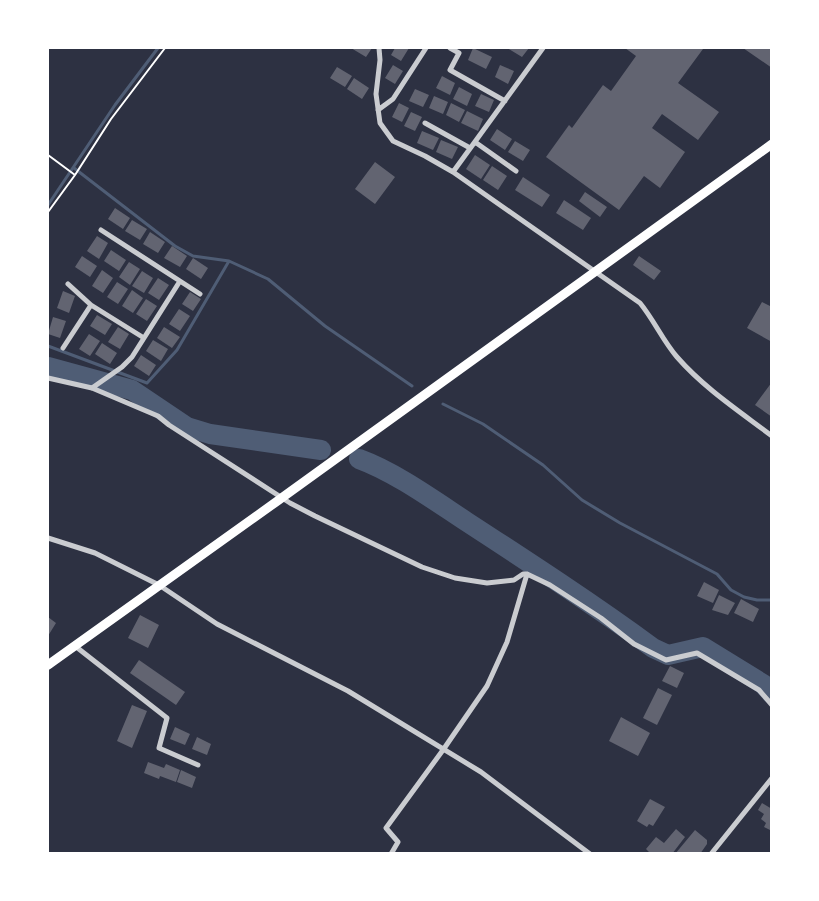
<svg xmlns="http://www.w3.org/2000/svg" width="819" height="901" font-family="'Libre Baskerville',serif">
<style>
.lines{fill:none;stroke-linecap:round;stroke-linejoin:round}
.stream{stroke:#4f5d75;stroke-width:3}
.river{stroke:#4f5d75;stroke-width:20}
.building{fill:#626471}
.path{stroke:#fff;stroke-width:2}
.minor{stroke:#caccd0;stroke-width:5}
.primary{stroke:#fff;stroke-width:9}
</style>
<rect width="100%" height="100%" fill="#2d3142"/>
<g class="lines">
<!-- stream -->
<path class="stream" d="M74 168 175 246 193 256 229 261 268 279 325 326 412 386
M48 205 115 105 158 48
M48 346 147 383 177 350 229 261
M443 404 483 424 543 465 582 500 620 523 717 574 731 590 744 597 757 600H772"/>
<!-- river -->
<path class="river" d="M48 367 132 390 187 427 210 434 321 450
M359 459C395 472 435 501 467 522 530 563 593 604 653 648L668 655 703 647 763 684 772 694"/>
</g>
<!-- building -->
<path class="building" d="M351 48H372L366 57Z
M395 48H409L401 61 391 55Z
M473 48 492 57 486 69 468 60Z
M507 48H529L522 57Z
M625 48H701L703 49 678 83 719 112 698 140 662 114 652 128 685 152 660 188 644 176 619 210 546 157 569 125 572 128 603 85 611 91 636 56Z
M743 48H772V68Z
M393 65 403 71 395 84 385 78Z
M500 65 514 71 508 84 495 77Z
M337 67 352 76 345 87 330 78Z
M442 76 455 83 450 95 436 88Z
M354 78 369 88 362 99 347 89Z
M459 87 472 94 467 106 453 99Z
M415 89 429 95 423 107 409 101Z
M481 94 494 100 489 112 475 106Z
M434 96 448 102 443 114 429 108Z
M399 103 409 108 402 122 392 117Z
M451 103 465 110 459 122 446 115Z
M467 111 483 119 478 131 461 123Z
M411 112 422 117 415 131 404 126Z
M497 129 512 139 505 150 490 140Z
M422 131 439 138 433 150 417 143Z
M441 140 458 147 452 159 436 152Z
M515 141 530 150 523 161 508 152Z
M475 155 490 165 481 179 466 169Z
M375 162 395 177 375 204 355 189Z
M492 166 507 176 498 190 483 180Z
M523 177 550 195 542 207 515 190Z
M585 192 607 207 600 217 579 201Z
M564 200 591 218 583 230 556 213Z
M115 208 130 218 123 229 108 219Z
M132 220 147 229 140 240 125 231Z
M150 232 165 242 158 253 143 244Z
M97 236 108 243 99 259 87 251Z
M172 246 187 256 180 267 164 258Z
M111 250 126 260 119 271 104 261Z
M82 256 97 266 90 277 75 267Z
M639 256 661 271 654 280 633 265Z
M193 258 208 268 201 279 186 269Z
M129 262 140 269 130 285 119 277Z
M102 270 113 278 103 293 92 286Z
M142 271 153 278 144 293 132 286Z
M158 278 169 285 159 300 148 293Z
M117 282 128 289 118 304 107 297Z
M132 290 143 298 133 313 122 306Z
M63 291 75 296 69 313 57 308Z
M190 292 201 299 193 311 182 304Z
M146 299 157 306 147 321 136 314Z
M762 302 772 307V342L747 328Z
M179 309 190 316 180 331 169 324Z
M97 315 112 324 105 335 90 326Z
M53 317 66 321 60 338 48 334Z
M118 327 129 334 120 349 108 342Z
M164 327 180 337 172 348 157 338Z
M89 334 100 341 90 356 79 349Z
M153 340 168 349 161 361 146 351Z
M102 343 117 353 110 364 95 354Z
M141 355 156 365 149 376 134 366Z
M772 382V417L755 405Z
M704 582 719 590 713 603 697 596Z
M719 595 735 603 728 615 712 610Z
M741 599 759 609 753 622 734 613Z
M140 615 159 625 148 648 128 638Z
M48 617 56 623 48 636Z
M139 660 185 692 176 705 130 673Z
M670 666 684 673 677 688 662 681Z
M658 688 672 695 657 725 643 718Z
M132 705 147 711 132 748 117 741Z
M621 717 650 733 638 756 609 741Z
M175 727 190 734 185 745 170 739Z
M197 737 211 744 207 755 192 749Z
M148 762 164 768 166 764 180 770 176 782 160 776 159 779 144 773Z
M181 770 196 777 192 788 177 782Z
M650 799 665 807 653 826 649 824 647 827 637 821Z
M762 803 772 809V830H770L764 827 766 823 761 819 764 814 758 810Z
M676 829 685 837 672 854H651L646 849 656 837 664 843Z
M695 830 707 840V844L700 854H675Z"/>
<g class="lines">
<!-- path -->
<path class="path" d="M48 155 75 175
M48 212 75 175 111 119 165 48"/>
<!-- minor -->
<path class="minor" d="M379 48 380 60 376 94 380 123 393 141 425 156 453 172 640 303C654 320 663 341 677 357 704 388 739 411 772 436
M450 48 459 53 450 70 505 101
M378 110 393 99 426 48
M425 123 470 148
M475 142 516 171
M453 172 543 48
M101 230 200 294
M68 284 91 305 144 338
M63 348 91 305
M48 378 92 388 158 416 169 425 290 503 315 516 422 567 455 578 487 583 514 580 523 574H527L550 585 601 618 634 644 666 660 697 653 759 690 772 705
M92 388 122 367 132 357 180 281
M48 538 95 553 159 585 217 624 348 691 481 772 590 854
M75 646 167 718 159 748 198 765
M391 854 398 842 386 828 443 750 487 686 507 642 527 574
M711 854 772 778"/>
<!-- primary -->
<path class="primary" d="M48 665 276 502 772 144"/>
</g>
<!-- border -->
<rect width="819" height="901" fill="none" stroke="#ffffff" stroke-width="98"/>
</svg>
